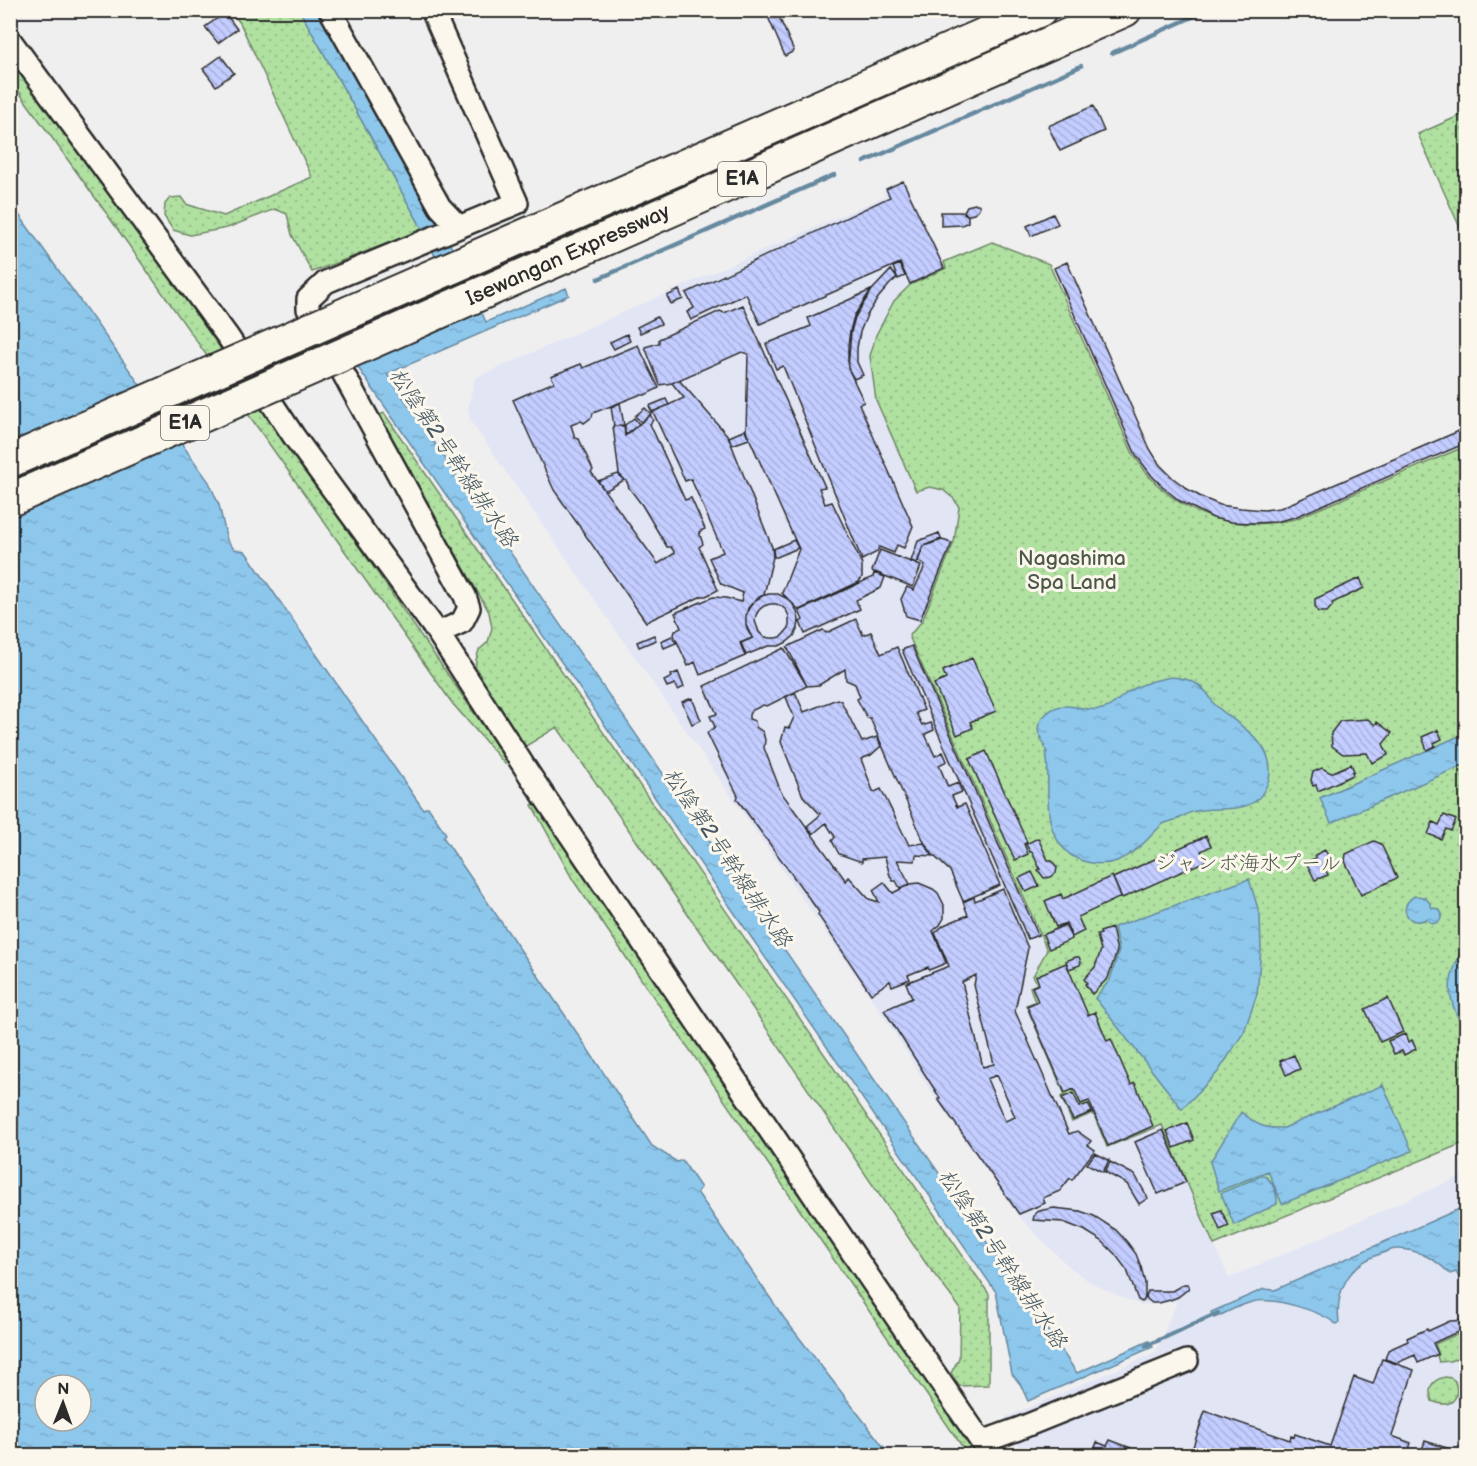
<svg xmlns="http://www.w3.org/2000/svg" width="1477" height="1466" font-family="'Balsamiq Sans','Klee One',sans-serif">
<style>
.built{fill:#e2e5f4}
.green{fill:url(#green-dots);stroke:#6e8666;stroke-width:1.5}
.water{fill:url(#water-ripples);stroke:#66899f;stroke-width:1.5;fill-rule:evenodd}
.lines{fill:none;stroke-linecap:round;stroke-linejoin:round}
.stream{stroke:#66899f;stroke-width:4.5}
.building{fill:url(#building-back-hatch);stroke:#2b2b2b;stroke-width:1.5;fill-rule:evenodd}
.minor-casing{stroke:#2b2b2b;stroke-width:26}
.highway-casing{stroke:#2b2b2b;stroke-width:36}
.minor{stroke:#fbf7ec;stroke-width:21}
.highway{stroke:#fbf7ec;stroke-width:32}
.highway-bridge-casing{stroke:#2b2b2b;stroke-width:36;stroke-linecap:butt}
.highway-bridge{stroke:#fbf7ec;stroke-width:32}
.labels{text-anchor:middle;dominant-baseline:central;stroke-width:6;stroke-linejoin:round;paint-order:stroke}
.shield{fill:#fbf7ec;stroke:#696865;stroke-width:1.5}
.shield-label{font-size:20px;font-weight:bold;fill:#2b2b2b}
.street-label{font-size:21px;fill:#2b2b2b;stroke:#fbf7ec}
.park-label{font-size:21px;fill:#4c5848;stroke:#fbf7ec}
.water-label{font-size:22px;font-style:italic;fill:#485a65;stroke:#fbf7ec}
</style>
<defs>
<pattern id="green-dots" width="8" height="8" patternUnits="userSpaceOnUse" patternTransform="scale(1.5)"><rect width="8" height="8" fill="#b0e1a1"/><path d="M2 2h.1M6 6h.1" fill="none" stroke="#98c18b" stroke-width="1.8" stroke-linecap="round"/></pattern>
<pattern id="water-ripples" width="26" height="14" patternUnits="userSpaceOnUse" patternTransform="scale(1.5)"><rect width="26" height="14" fill="#8dc7ec"/><path d="M2 4q2-2 4 0t4 0M15 11q2-2 4 0t4 0" fill="none" stroke="#7aabcb"/></pattern>
<pattern id="building-back-hatch" width="6" height="6" patternUnits="userSpaceOnUse" patternTransform="scale(1.5)"><rect width="6" height="6" fill="#c3cdff"/><path d="M-1 5l2 2M0 0l6 6M5-1l2 2" fill="none" stroke="#a8b0db"/></pattern>
</defs>
<rect width="100%" height="100%" fill="#f0eff0"/>
<filter id="ink" filterUnits="userSpaceOnUse"><feTurbulence type="fractalNoise" baseFrequency=".0167" numOctaves="2"/><feDisplacementMap in="SourceGraphic" scale="12" xChannelSelector="R" yChannelSelector="G"/><feConvolveMatrix kernelMatrix="1 2 1 2 8 2 1 2 1" color-interpolation-filters="sRGB"/></filter>
<g filter="url(#ink)">
<!-- built -->
<path class="built" d="M904 180 946 268 910 285 870 356 873 369 930 487 943 490 954 499 959 507 954 542 922 621 909 636 1047 951 1034 975 1038 984 1036 1002 1026 1005 1065 1096 1061 1098 1072 1122 1093 1113 1162 1125 1229 1278 1466 1174V1455H1022L1006 1417 1155 1353 1177 1301 1160 1304 1140 1305 1121 1297 1091 1283 1066 1264 1019 1217 937 1101 879 1009 470 420 468 408 475 378 885 196 883 190Z"/>
<!-- green -->
<path class="green" d="M231 11H300L423 230 312 272 292 235 287 214 275 209 227 228 190 235 173 230 164 216 165 204 170 198 181 197 186 204 224 216 312 177 240 23Z
M10 57C181 288 345 525 508 762L505 764 452 703 104 210 11 81Z
M1466 113V241L1418 134Z
M992 242 1049 264 1134 456C1140 463 1145 471 1151 478 1191 521 1240 531 1295 519L1466 446V1142L1214 1245 1162 1125 1107 1147 1093 1113 1072 1122 1061 1097 1065 1095 1026 1005 1035 1002 1030 987 1037 984 1033 976 1047 950 909 636 922 621 954 542 959 507 954 499 943 490 930 487 916 491 876 400 870 356 876 335 894 301 910 285 946 268 944 262Z
M384 413 989 1294V1385L959 1386 951 1373 959 1358 960 1308 925 1262 737 985 557 727 521 749 475 671 476 660 479 650 488 642 492 628 489 612 378 416Z
M535 803 986 1455H968L573 880 532 805Z
M1466 1334V1354L1450 1361 1439 1362 1437 1356 1439 1355 1435 1344 1455 1335Z
M1445 1377 1451 1378 1455 1381C1461 1400 1450 1409 1432 1401 1427 1389 1431 1380 1445 1377Z"/>
<!-- water -->
<path class="water" d="M300 11H323L433 207 486 322 566 288 569 295 387 374 1077 1373 1149 1341 1153 1347 1028 1401 1020 1384 1012 1374 996 1292 357 366 464 320 423 230Z
M10 202 209 482 219 505 227 540 234 549 245 551 423 809 428 807 446 834 443 837 569 1021 652 1146 677 1162 682 1160 701 1188 697 1192 784 1318 890 1455H11ZM45 1385H81V1421H45Z
M1171 677C1192 678 1204 685 1214 704 1234 723 1271 739 1270 771 1270 781 1263 796 1254 802 1237 813 1212 806 1192 812 1187 813 1184 817 1180 818 1175 821 1168 821 1163 824 1157 829 1152 835 1147 840 1139 848 1128 856 1117 861 1101 867 1078 863 1066 851 1039 825 1052 784 1046 751 1045 744 1039 737 1038 730 1038 723 1041 719 1046 714 1065 696 1086 715 1106 708 1114 705 1121 697 1128 692 1142 683 1156 680 1171 677Z
M1466 733V764L1331 823 1320 798Z
M1249 879 1260 915 1261 949 1257 994 1244 1032 1218 1072 1182 1109 1095 998 1110 980 1119 950 1114 927Z
M1415 896C1424 896 1429 899 1432 908L1439 909 1442 914 1440 921 1433 924 1426 919C1408 928 1396 906 1415 896Z
M1466 939V1031C1440 991 1450 979 1466 939Z
M1383 1085 1412 1151 1282 1204 1268 1171 1219 1191 1210 1162 1241 1112C1257 1125 1263 1129 1284 1128Z
M1263 1175C1272 1179 1278 1195 1277 1204L1234 1225 1221 1193Z
M1466 1206V1302L1464 1287 1456 1272 1450 1274C1437 1260 1418 1249 1397 1249 1391 1249 1385 1252 1380 1254 1348 1265 1335 1291 1339 1323L1336 1324C1320 1311 1272 1296 1252 1302 1239 1305 1226 1313 1214 1318L1211 1312 1264 1289 1275 1290Z"/>
<g class="lines">
<!-- stream -->
<path class="stream" d="M1112 53 1208 10
M864 162 1081 66
M598 279 834 175
M1146 1346 1218 1313"/>
</g>
<!-- building -->
<path class="building" d="M765 10H776L794 51 785 56Z
M225 13 237 29 218 43 205 27Z
M221 56 234 73 216 86 203 69Z
M1093 106 1104 131 1060 151 1048 126Z
M903 181 944 268 910 284 900 263 760 324 746 294 691 320 687 312 694 308 686 293 890 197 886 189Z
M975 204H978L980 206 978 210 971 215H967L964 211 967 206Z
M941 212H962L968 216V222L962 225 941 226Z
M1053 214 1058 224 1031 236 1027 226Z
M1067 262 1150 449 1160 465 1173 478 1189 490 1203 498 1220 505 1241 508 1264 510 1280 508 1466 428V443L1295 517 1275 522 1253 523 1231 522 1213 518 1180 501 1165 489 1152 476 1136 455 1054 268Z
M900 264 905 276 898 279 893 267Z
M891 270 897 278 890 284 878 298 867 315 860 332 857 348V362L863 375 854 379 848 368 851 332 855 317 872 290Z
M679 290 683 299 671 304 667 296Z
M871 290 854 316 850 331 848 346V368L864 402 859 404 913 526 904 548 897 545 894 553 879 547 877 552 862 560 783 366 776 369 766 344 811 326 808 318Z
M743 305 825 487 819 488 825 504 832 502 862 564V577L859 582 799 610 782 593 799 549 746 431 748 354 742 352 672 383 660 385 645 347 659 343V339L720 311 724 313Z
M657 317 661 324 640 333 637 327Z
M627 334 630 341 614 349 610 342Z
M638 345 659 388 645 395H639L593 413 592 417 584 423 581 421 571 425 575 438 579 439 593 470 591 472 658 564 675 553 671 547H667L642 505 629 488 627 482 619 474 613 426H624L625 436 650 415 653 420 650 424 685 500 691 498 705 529 699 532 703 544 699 547 718 590 706 596H702L646 622 554 490 513 400 554 382 551 376 581 364 583 368Z
M679 380 728 436 772 547 773 557 764 595 754 601 748 608 746 616V625L752 638 740 643 745 656 700 675 695 662 688 666 674 635 675 631 681 628 675 613 713 597 726 598 741 602 743 593 721 584 709 558 723 552 691 479 685 481 653 412 684 398 672 383Z
M666 399 669 405 652 412 649 406Z
M620 403 624 425 614 426 611 407Z
M645 408 651 414 641 422 635 416Z
M634 418 639 424 625 435V425Z
M745 430 749 439 732 445 729 437Z
M618 474 624 480 605 491 598 481Z
M939 533 941 539 923 546 917 563 911 561 918 541Z
M794 540 798 548 777 557H774L773 549Z
M942 540 952 543 920 620 906 616 901 599 907 587 914 590 925 566 918 561 924 546Z
M880 550 921 566 913 587 872 571Z
M874 573 885 577 881 588 856 600 860 609 805 634 800 622 803 620 799 611 873 577Z
M1360 578 1364 588 1332 603 1333 605 1327 612H1318L1315 606V599Z
M769 594H778L786 598 792 603 797 611 799 620 798 628 794 636 787 642 779 646H768L746 655 741 643 753 638 749 633 746 625V616L749 608 754 601 761 596ZM770 604H776L781 606 786 610 789 616V628L781 637 775 638H769L763 636 759 632 755 621 756 615 759 610 764 606Z
M856 619 863 635 871 632 881 654 897 647 924 710 916 713 922 725 924 724 925 725 931 723 934 730 925 734 935 756 943 752 947 761 939 765 948 787 958 783 962 792 952 796 957 807 965 804 1000 885 963 901 950 871 933 855 924 842 870 718H867L857 699 860 697 855 684 846 680 845 669 819 685 807 686 787 647 823 630 826 633Z
M654 635 656 640 639 647 637 642Z
M672 636 676 643 664 648 661 641Z
M912 646 1038 935 1028 939 902 650Z
M784 648 807 686 767 706 763 705 751 711 749 715V719L755 721 756 727 763 732 765 740 764 748 781 792 846 881 849 877 869 899 879 902 873 890 884 882 893 893 910 884 919 883 933 889 938 893 944 905V918L940 925 933 931 946 963 929 970 928 967 908 975 910 979 892 986 890 981 871 994 818 915 819 912 737 799 738 796 707 733 715 727 710 716 717 714 704 686Z
M972 658 996 711 970 722 973 728 957 735 934 684 946 679 943 671Z
M678 672 684 687 678 690 675 684 667 687 664 681 672 677 671 675Z
M795 692 804 712 837 699 841 701 862 742 877 737 881 746 871 755 861 759 873 791 875 792 881 789 909 845 924 843 933 856 916 855 915 861 897 860 910 884 900 888 896 881H893L890 876 885 857 862 859V862L839 854 832 841 835 837 826 823 813 834 807 826 819 816 820 814 803 796 781 742 785 727 789 728 794 717 786 697Z
M692 698 701 720 692 724 682 702Z
M1368 719 1375 725 1377 722 1392 733 1383 744 1388 755 1372 763 1367 753 1343 754 1332 746 1331 733 1340 721Z
M1438 730 1442 739 1434 743 1435 746 1427 750 1422 737Z
M986 751 1027 842 1024 844 1028 854 1015 860 969 759Z
M1351 764 1354 771 1352 772 1353 775 1318 791 1316 785 1313 786 1311 780 1313 772 1322 768 1331 773Z
M1444 815 1456 820 1451 831 1446 829 1441 839 1428 834 1433 822 1439 825Z
M1206 836 1211 846 1201 851 1206 861 1122 898 1113 878Z
M1038 838 1048 860H1051L1057 867 1056 873 1051 877 1044 878 1038 870 1040 869 1032 852H1030L1026 844Z
M1374 841 1381 844 1397 878 1361 895 1345 861 1346 854Z
M1325 850 1331 862 1323 865 1328 875 1315 880 1306 862 1316 858 1315 855Z
M1032 872 1039 886 1026 892 1019 878Z
M1112 876 1121 897 1078 917 1084 931 1072 937 1066 923 1056 927 1045 901 1061 894 1063 899Z
M1003 889 1028 948 1015 1011 1069 1134 1077 1131 1091 1141 1088 1145 1095 1150 1072 1180 1070 1178 1060 1191 1043 1198 1045 1203 1019 1214 938 1099 940 1098 884 1010 912 998 906 983 949 966 935 933 944 925 968 915 963 902 974 897 975 901ZM976 975 974 985 994 1064 983 1067 962 982ZM997 1075 1015 1117 1005 1121 987 1079Z
M1065 925 1072 939 1049 949 1043 935Z
M1112 928 1117 951 1108 978 1092 994 1085 984 1087 983 1084 979 1095 967 1101 950 1097 935 1101 934 1100 932Z
M1076 957H1079L1081 962 1080 965 1069 969 1066 961Z
M1066 963 1088 1015 1095 1012 1107 1041 1111 1039 1131 1085 1135 1083 1153 1126 1108 1146 1089 1101 1081 1104 1074 1089 1065 1093 1027 1006 1038 1001 1032 987 1039 984 1036 976Z
M1388 998 1403 1032 1380 1042 1365 1009Z
M1405 1034 1408 1042 1412 1040 1416 1049 1404 1055 1402 1051 1394 1054 1388 1041Z
M1294 1055 1300 1069 1286 1075 1280 1061Z
M1073 1093 1080 1107 1088 1104 1092 1112 1073 1120 1062 1098Z
M1187 1123 1194 1140 1174 1148 1167 1131Z
M1163 1130 1186 1182 1158 1194 1135 1142Z
M1095 1153 1109 1160 1103 1172 1087 1164Z
M1110 1162 1135 1175 1148 1198 1139 1204 1127 1184 1105 1172Z
M1054 1208 1080 1211 1094 1216 1116 1230 1127 1242 1136 1254 1141 1267 1145 1283V1297L1144 1300 1142 1302 1138 1300 1127 1270 1115 1254 1102 1241 1084 1230 1063 1222 1033 1220 1034 1216 1037 1212 1043 1210Z
M1221 1210 1229 1226 1220 1230 1213 1213Z
M1184 1284H1187L1189 1286 1188 1289 1178 1297 1170 1300 1159 1303H1152L1147 1299 1146 1296 1148 1291H1172Z
M1466 1320V1332L1455 1333 1433 1343 1438 1354 1418 1363 1415 1355 1397 1363 1385 1359 1388 1350 1408 1341 1407 1338 1427 1329 1428 1331 1450 1321Z
M1382 1359 1414 1370 1392 1436 1411 1443 1407 1456H1190L1205 1411 1290 1440 1291 1436 1294 1437 1295 1434 1330 1446 1354 1377 1373 1384Z
M1110 1440 1131 1448 1128 1456H1092L1097 1442 1107 1446Z
M1425 1441 1466 1454V1456H1420Z"/>
<g class="lines">
<!-- minor casing -->
<g class="minor-casing">
<path id="minor" d="M330 10 440 207 459 227
M432 10 517 203 326 282 308 299V309L465 596 469 608 462 622 438 633
M10 40 228 337 295 438 438 633 529 774 860 1264 991 1456
M982 1442 1018 1429 1187 1361"/>
</g>
<!-- highway casing -->
<g class="highway-casing">
<path id="highway" d="M350 312 1040 10
M360 347 1125 10"/>
</g>
<!-- minor -->
<use href="#minor" class="minor"/>
<!-- highway -->
<use href="#highway" class="highway"/>
<!-- highway-bridge casing -->
<g class="highway-bridge-casing">
<path id="highway-bridge" d="M10 461 350 312
M10 500 360 347"/>
</g>
<!-- highway-bridge -->
<use href="#highway-bridge" class="highway-bridge"/>
</g>
</g>
<g class="labels">
<!-- shield labels -->
<g class="shield">
<rect x="718" y="162" width="48" height="34" rx="4.5"/>
<rect x="161" y="406" width="48" height="34" rx="4.5"/>
</g>
<g class="shield-label">
<text x="742" y="179">E1A</text>
<text x="185" y="423">E1A</text>
</g>
<!-- street labels -->
<g class="street-label">
<text transform="translate(568 255) rotate(-24)">Isewangan Expressway</text>
</g>
<!-- park labels -->
<g class="park-label">
<text x="1072" y="558">Nagashima<tspan x="1072" dy="24">Spa Land</tspan></text>
<text x="1248" y="863">ジャンボ海水プール</text>
</g>
<!-- water labels -->
<g class="water-label">
<text transform="translate(453 458) rotate(56)">松陰第2号幹線排水路</text>
<text transform="translate(727 858) rotate(56)">松陰第2号幹線排水路</text>
<text transform="translate(1002 1259) rotate(56)">松陰第2号幹線排水路</text>
</g>
</g>
<!-- margin -->
<rect width="1477" height="1466" fill="none" stroke="#fbf7ec" stroke-width="36"/>
<rect x="18" y="18" width="1441" height="1430" fill="none" stroke="#2b2b2b" stroke-width="2" filter="url(#ink)"/>
<!-- north arrow -->
<g transform="translate(63 1403) rotate(1)"><circle r="28" fill="#fbf7ec" stroke="#a8a59f" stroke-width="1.5"/>
<path d="M0-4.5L10 22L0 15L-10 22Z" fill="#2b2b2b"/>
<text y="-9" font-size="16" font-weight="bold" text-anchor="middle" fill="#2b2b2b">N</text>
</g>
</svg>
